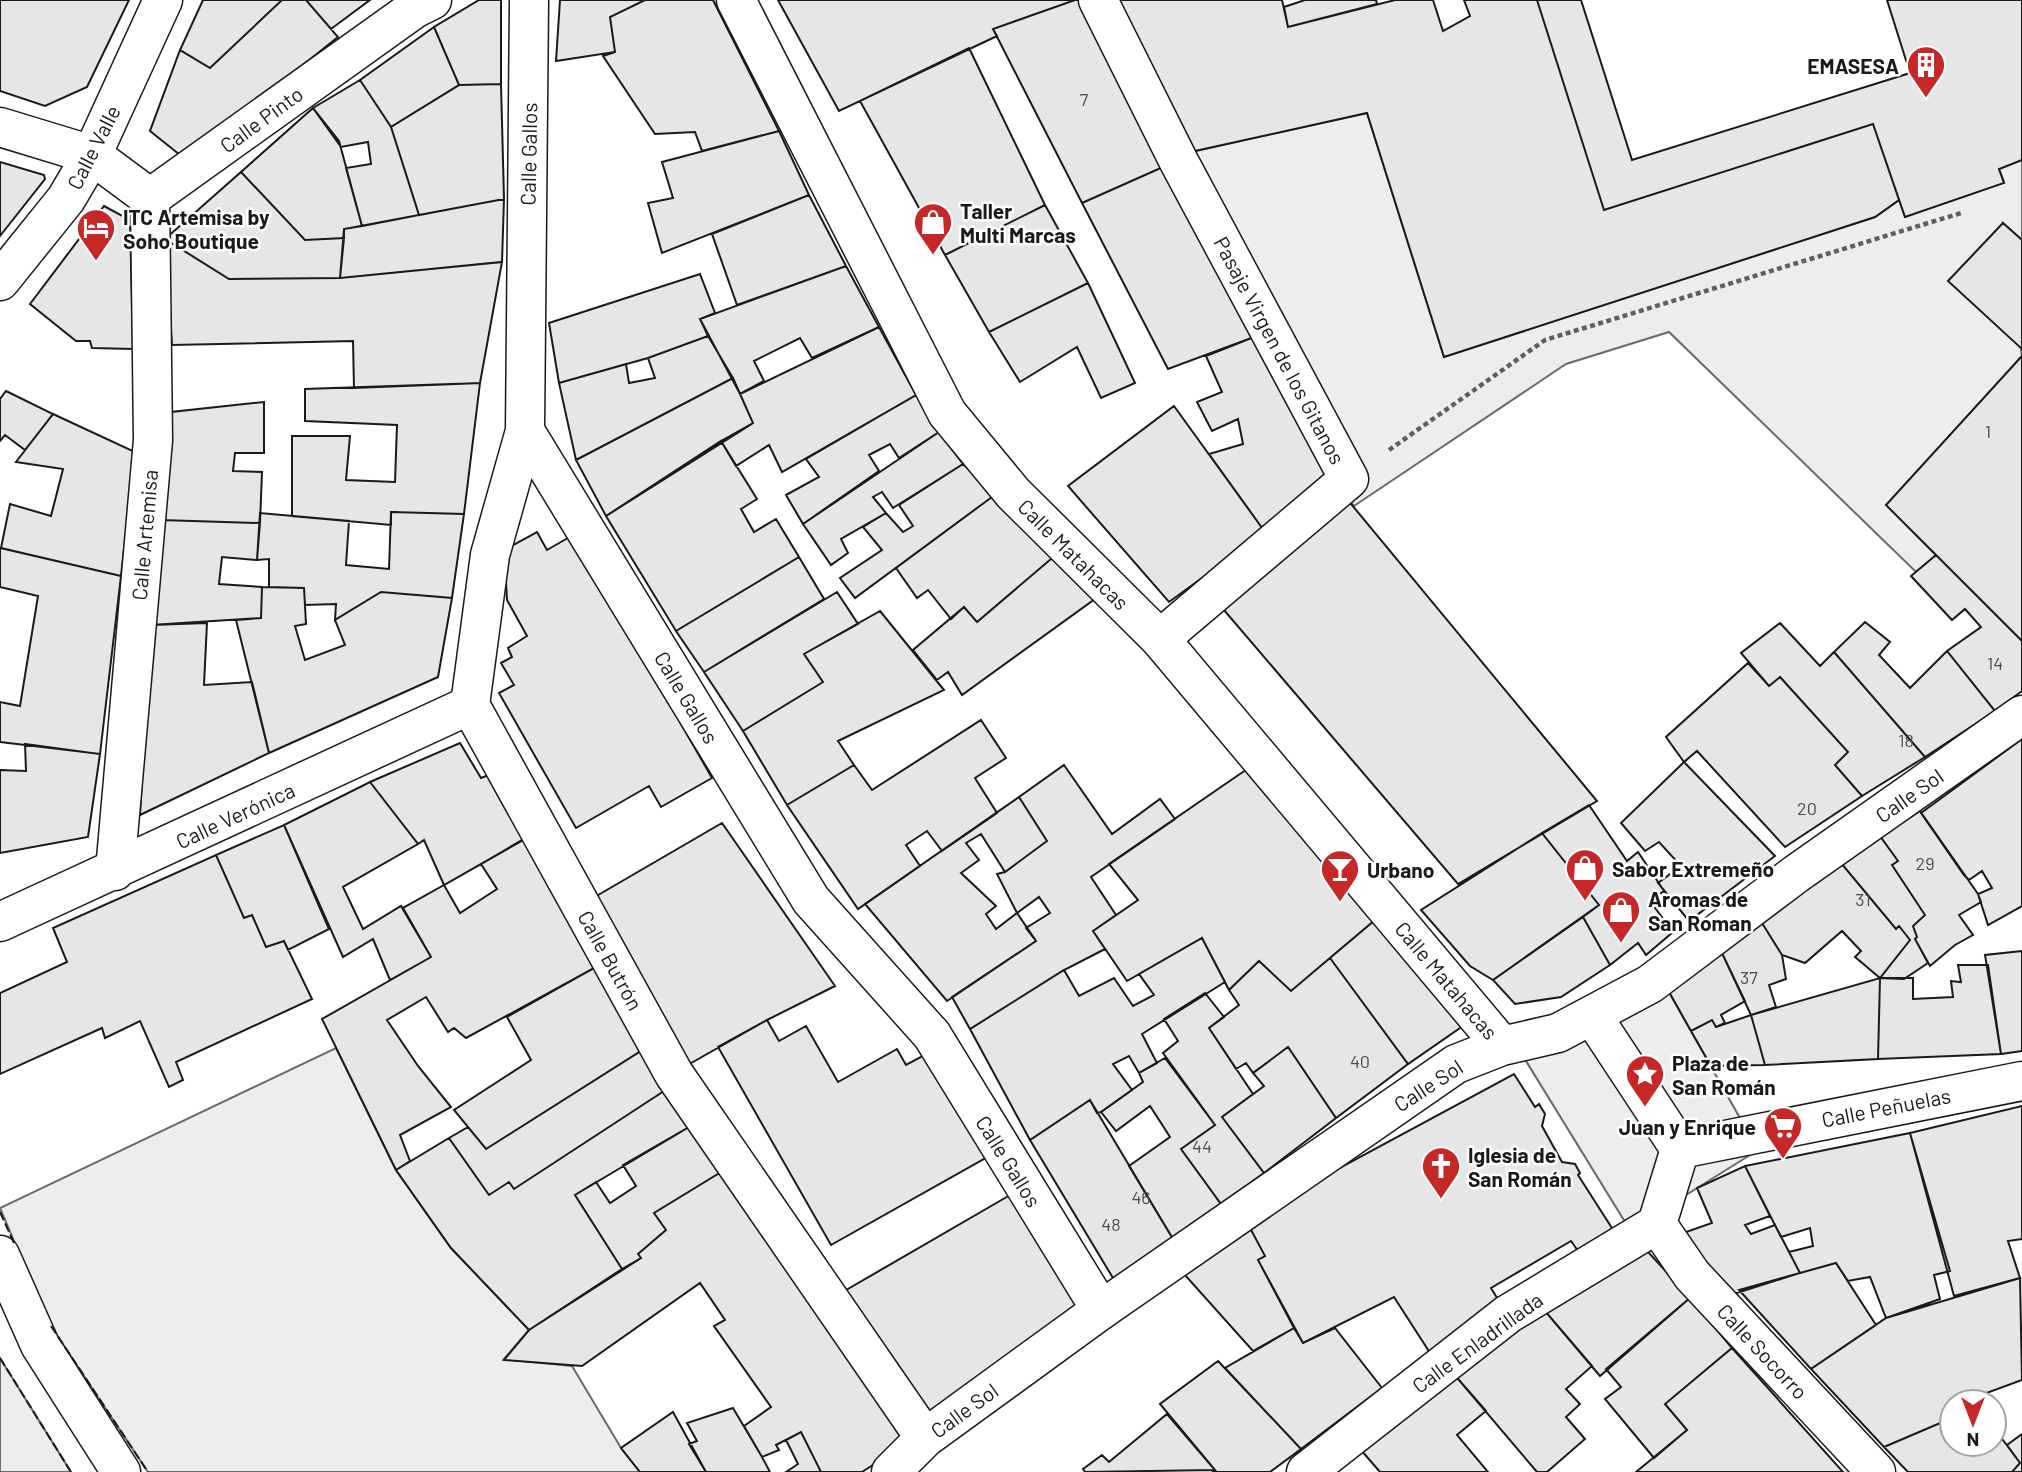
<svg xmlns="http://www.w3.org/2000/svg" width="2022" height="1472" font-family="Barlow,sans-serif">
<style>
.built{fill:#ededed;stroke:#6a6a6a;stroke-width:2}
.building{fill:#e6e6e6;stroke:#1a1a1a;stroke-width:2}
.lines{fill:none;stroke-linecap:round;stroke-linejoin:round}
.pedestrian-casing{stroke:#1a1a1a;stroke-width:41}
.minor-casing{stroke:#1a1a1a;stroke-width:41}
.path{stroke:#5f5f5f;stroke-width:4.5;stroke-dasharray:5 3.5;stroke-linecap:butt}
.pedestrian{stroke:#fff;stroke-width:38}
.minor{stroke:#fff;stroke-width:38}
.fence{stroke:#1a1a1a;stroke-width:2;stroke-dasharray:9 3.5;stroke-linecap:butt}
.labels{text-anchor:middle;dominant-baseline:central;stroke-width:5;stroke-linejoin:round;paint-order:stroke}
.number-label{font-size:18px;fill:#4d4d4d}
.poi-label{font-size:21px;font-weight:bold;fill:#1a1a1a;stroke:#fff;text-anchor:start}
.street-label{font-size:21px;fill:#1a1a1a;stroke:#fff}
</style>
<rect width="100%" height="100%" fill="#fff"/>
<!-- built -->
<path class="built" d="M1367 113 1444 357 1875 217 1899 200 1905 217 2004 182 1999 169 2022 160V240L2003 223 2022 356 1887 505 1936 555 1916 572 1669 332 1566 364 1354 506 1337 487 1195 151Z
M1657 971 1758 1150 1630 1230 1518 1048Z
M336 1048 396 1170 451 1248 529 1330 504 1359 572 1366 621 1448 640 1472H148L48 1322 0 1208Z
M0 1358 71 1472H0Z"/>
<!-- building -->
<path class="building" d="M0 0H129L87 87 45 106 0 91Z
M203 0H282L210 68 180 50Z
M282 0H306L338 37 185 159 150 131 180 50 210 68Z
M306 0H370L331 29Z
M479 0H501V84L459 85 434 27Z
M560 0H645L610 17 615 52 556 61Z
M645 0H713L779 131 702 151 695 132 655 134 603 56 615 52 610 17Z
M778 0H1075L993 29 997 36 839 111Z
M1075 0H1084L1172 163 1082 203 993 29Z
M1119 0H1282L1288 27 1395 0H1433L1443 31 1470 16 1464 0H1537L1604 210 1873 124 1899 200 1875 217 1444 357 1367 113 1195 151Z
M1305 0H1376L1377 4 1288 27 1284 7Z
M1537 0H1581L1632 160 1910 73 1887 0H2022V160L1999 169 2004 183 1905 217 1873 124 1604 210Z
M434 27 459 85 391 127 360 80Z
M969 48 1045 205 945 255 860 101Z
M360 80 391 127 419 215 362 226 346 168 371 164 368 142 341 147 313 108Z
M501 84 504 199 419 215 391 127 459 85Z
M313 108 339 141 362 226 344 229V238L305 240 241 172Z
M779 131 809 195 662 253 648 203 673 198 662 162Z
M0 162 44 175 45 179 0 236Z
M1163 167 1254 337 1168 369 1082 203Z
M241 172 305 240 344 238 340 278 229 279 165 239Z
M809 195 846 266 737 305 712 234Z
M504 199 502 262 340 278 344 229Z
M1045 205 1088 283 989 332 945 255Z
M104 206 130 220 133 349 92 348 90 341H76L30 304Z
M2003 223 2022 240V349L1948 281Z
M165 239 229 279 340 278 502 262 480 383 354 388 353 341 172 345Z
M846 266 879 327 812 358 800 338 754 361 764 381 740 394 700 319Z
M700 274 715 313 700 319 708 336 648 358 559 383 549 323Z
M1088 283 1135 383 1101 398 1077 347 1020 382 989 332Z
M879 327 916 395 782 472 769 445 736 466 721 441 753 423 740 394Z
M708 336 733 378 576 460 559 383 626 364 629 383 655 378 648 358Z
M1254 337 1329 475 1265 532 1209 454 1243 444 1238 419 1212 431 1197 402 1222 392 1206 356Z
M2022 356V641L1886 505Z
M733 378 753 423 606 516 576 460Z
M480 383 464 514 391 512V525L292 516V436H350L346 480 395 482 397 425 305 421V389Z
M6 391 53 414 25 450 5 435 0 441V399Z
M916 395 939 432 899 458 890 444 869 455 879 471 803 524 786 495 819 477 806 459Z
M264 402V453H235L233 471 262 472 260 523 161 520 171 412Z
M1174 406 1265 532 1169 602 1068 486Z
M53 414 135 452 121 576 1 548 10 504 51 516 63 469 16 462Z
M939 432 963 464 893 508 882 492 873 497 886 513 841 539 848 553 831 565 803 524Z
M721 441 757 499 741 509 754 532 776 519 799 557 676 631 606 516Z
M963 464 996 494 855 598 840 578 882 550 863 527 886 513 903 532 913 526 899 505Z
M1337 487 1597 801 1458 884 1212 596Z
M996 494 1058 553 977 622 964 607 951 619 928 590 917 598 896 568Z
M391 512 464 514 452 598 381 592 335 620 336 604 305 605 304 588 269 587V559L257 560 260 513 349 521 346 565 389 569Z
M161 520 260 523 257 560 222 557 219 584 262 587 261 618 151 625Z
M537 532 547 550 573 535 712 778 661 807 649 786 576 828 499 693 514 685 501 663 512 657 508 648 527 636 507 600 504 550Z
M0 548 121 576 100 754 0 742V702L20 706 38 596 0 587Z
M1058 553 1099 596 962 695 948 672 937 680 913 650 964 607 977 622Z
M1936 555 2022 641V691L1995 711 1947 651 1981 627 1965 609 1952 620 1911 576Z
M799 557 824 599 704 672 676 631Z
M262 587 304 588 306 624 295 626 305 660 345 645 335 620 381 592 452 598 438 677 269 753 236 620 261 618Z
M837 592 858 624 804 654 823 682 743 731 704 672Z
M880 611 944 690 838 741 854 765 787 805 743 731 823 682 804 654Z
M1865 622 1890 642 1879 655 1910 688 1947 651 1995 711 1925 757 1834 652Z
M207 623 204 685 252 682 269 753 140 815 151 625Z
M1780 623 1820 666 1834 652 1925 757 1862 796 1835 765 1848 752 1780 677 1769 686 1741 653Z
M1748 663 1769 686 1780 677 1848 752 1835 765 1862 796 1785 847 1697 751 1684 762 1666 737Z
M981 720 1006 758 975 778 997 813 942 851 927 831 906 845 920 866 858 909 787 805 854 765 872 790Z
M2022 739V906L1988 925 1978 894 1992 888 1982 871 1969 880 1964 875 1921 813Z
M460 743 481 778 491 774 525 839 444 885 424 840 418 844 370 782Z
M25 744 100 754 88 837 0 853V770L26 771Z
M1684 762 1775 856 1689 921 1658 883 1681 866 1659 842 1645 851 1621 823Z
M1064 765 1112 834 1160 799 1175 819 1091 877 1116 915 1093 931 1105 949 1064 970 970 1029 952 997 1036 941 1026 928 1050 913 1039 897 1017 913 997 874 1005 872 1047 841 1019 797Z
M1253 765 1381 915 1291 991 1259 961 1229 990 1202 938 1127 981 1093 931 1138 900 1109 864Z
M370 782 418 844 343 887 363 929 401 906 431 957 390 980 373 939 343 957 284 825Z
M1019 797 1047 841 1005 872 981 834 966 843 979 860 961 873 996 906 986 914 996 929 1017 913 1036 941 947 1001 865 904Z
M1589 805 1627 861 1638 852 1664 891 1650 901 1673 932 1646 955 1638 943 1610 965 1583 917 1599 905 1542 833Z
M1920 811 1978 894 1981 902 1959 915 1973 935 1955 945 1930 966 1915 939 1917 937 1913 926 1925 915 1892 865 1898 861 1880 836Z
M722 823 835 986 767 1020 686 1066 593 898Z
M284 825 329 929 288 950 284 941 266 947 252 915 244 918 216 855Z
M1542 833 1599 905 1493 980 1470 966 1421 910Z
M529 836 596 967 466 1038 454 1028 448 1032 426 997 387 1020 418 1066 451 1107 400 1135 410 1161 396 1170 322 1019 431 957 403 908 444 885 460 913 497 889 481 864Z
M1880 836 1898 861 1892 865 1925 915 1913 926 1917 937 1915 939 1928 963 1904 979 1880 978 1910 940 1899 926 1896 929 1841 863Z
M216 855 244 918 252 915 266 947 284 941 312 999 176 1062 183 1080 169 1087 140 1021 105 1038 102 1028 0 1074V993L67 962 53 928Z
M1841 863 1896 929 1899 926 1910 940 1880 978 1855 957 1861 951 1842 931 1805 963 1782 955 1762 923Z
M1381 915 1470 1021 1408 1064 1330 958Z
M1583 917 1610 965 1561 997 1515 1004 1493 980Z
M1762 923 1782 955 1786 979 1769 985 1776 1007 1751 1015 1721 951Z
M1202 938 1225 982 1142 1034 1157 1063 1139 1073 1129 1056 1113 1064 1132 1090 1101 1112 1097 1113 1090 1100 1030 1140 970 1029 1064 970 1079 996 1114 978 1133 1006 1154 995 1139 974Z
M1721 951 1745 1001 1721 1015 1725 1023 1716 1027 1712 1020 1691 1031 1668 990Z
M2022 951V1051L2001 1054 1985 955Z
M1330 958 1408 1064 1336 1118 1288 1047 1253 1073 1246 1063 1236 1069 1209 1028 1239 1005 1229 990 1259 961 1291 991Z
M1958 965H1988L2001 1054 1878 1059 1880 978H1913V999L1953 997 1951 981 1961 982Z
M596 967 641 1051 486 1149 454 1110 531 1060 507 1017Z
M1880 978 1878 1059 1765 1065 1751 1015Z
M1205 993 1224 1017 1209 1028 1253 1094 1222 1117 1264 1173 1221 1204 1181 1149 1215 1125 1163 1053 1178 1041 1164 1019Z
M1751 1015 1765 1065 1711 1066 1691 1031 1712 1020 1716 1027Z
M767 1020 779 1041 806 1026 838 1082 897 1049 906 1065 930 1052 989 1156 831 1245 718 1047Z
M1288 1047 1336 1118 1264 1173 1222 1117 1264 1086 1253 1073Z
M641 1051 664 1091 514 1189 509 1182 489 1195 449 1138 468 1127 486 1149Z
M1165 1058 1215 1125 1181 1149 1221 1204 1173 1239 1129 1166 1170 1137 1150 1106 1116 1131 1101 1112 1143 1082 1139 1073Z
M1514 1074 1535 1107 1539 1104 1545 1114 1542 1126 1562 1162 1575 1164 1580 1173 1578 1175 1617 1236 1583 1258 1571 1241 1491 1288 1499 1301 1432 1356 1394 1297 1303 1343 1258 1260 1265 1256 1249 1226 1332 1172Z
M664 1091 689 1127 575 1195 622 1269 529 1330 451 1248 396 1170 449 1138 489 1195 509 1182 514 1189Z
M1090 1100 1173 1239 1113 1278 1030 1140Z
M2022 1106V1239L2008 1241 2020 1278 1954 1296 1910 1133Z
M689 1127 721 1172 654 1213 666 1230 638 1254 641 1258 622 1269 575 1195 596 1182 610 1203 636 1186 623 1165Z
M1910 1133 1950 1271 1934 1275 1940 1299 1886 1318 1870 1277 1848 1281 1836 1263 1800 1273 1789 1252 1813 1246 1810 1228 1781 1237 1745 1166Z
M1745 1166 1770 1216 1745 1225 1751 1234 1775 1225 1800 1273 1724 1297 1686 1232 1712 1223 1697 1188Z
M721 1172 902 1436V1446L862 1472H821L801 1432 776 1445 779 1450 762 1457 744 1426 771 1407 714 1326 725 1320 700 1283 582 1366 504 1360 529 1330 641 1258 638 1254 666 1230 654 1213Z
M1017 1191 1082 1304 929 1420 841 1293Z
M1249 1226 1265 1256 1258 1260 1294 1328 1253 1351 1184 1274Z
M1640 1243 1690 1298 1600 1376 1539 1304Z
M1836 1263 1876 1325 1811 1369 1739 1290Z
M2020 1278 2022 1380 1981 1395 1979 1402H1952V1418L1884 1447 1811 1369 1886 1318Z
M1690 1298 1732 1348 1665 1404 1687 1430 1654 1458 1605 1399 1621 1387 1606 1369Z
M1539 1304 1592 1366 1566 1389 1580 1404 1566 1417 1585 1439 1547 1472H1537L1452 1372Z
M1294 1328 1303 1343 1335 1328 1382 1388 1301 1449 1225 1368Z
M1732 1348 1843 1472H1636L1687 1430 1665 1404Z
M1218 1361 1301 1449 1270 1472H1213L1215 1470 1160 1404Z
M1452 1372 1486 1411 1457 1435 1488 1472H1380L1361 1450Z
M733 1408 762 1457 770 1472H706L689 1444 697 1441 687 1423Z
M673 1412 706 1472H640L621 1448Z
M1167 1414 1215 1470 1085 1472 1083 1469 1102 1455 1109 1462Z
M1952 1418V1444H1994V1428L2020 1463 2012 1472H1908L1884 1447Z
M801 1432 821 1472H786L798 1464 786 1440Z
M2022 1434V1472H2012L2020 1463 2007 1445Z"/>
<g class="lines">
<!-- pedestrian casing -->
<g class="pedestrian-casing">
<path id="pedestrian" d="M1098 0 1178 160 1349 479 1160 639
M932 1035 1101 1310"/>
</g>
<!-- minor casing -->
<g class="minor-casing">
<path id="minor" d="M529 0 525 431 811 900 932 1035
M736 0 947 413 1013 493 1160 639 1502 1046
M0 127 92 155 150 198
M150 198 414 9 432 0
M0 281 66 199 92 155 163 0
M525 431 490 555 470 705 674 1074 925 1438
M115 871 153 440 150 198
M0 922 470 705
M1593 1017 1680 1149
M1657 1224 1680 1149 2022 1081
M1657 1224 1692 1275 1876 1472
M0 1255 40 1345 121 1472
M891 1472 925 1438 1101 1310 1456 1064 1502 1046 1558 1033 1650 984 1796 874 2022 715
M1306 1472 1508 1314 1657 1224"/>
</g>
<!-- path -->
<path class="path" d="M1389 450 1545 340 1961 213"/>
<!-- pedestrian -->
<use href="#pedestrian" class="pedestrian"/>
<!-- minor -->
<use href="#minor" class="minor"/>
<!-- fence -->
<path class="fence" d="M0 1212 14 1243
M51 1326 148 1472
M0 1358 71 1472"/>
</g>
<!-- icons -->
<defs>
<g id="building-pin" transform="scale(2.0125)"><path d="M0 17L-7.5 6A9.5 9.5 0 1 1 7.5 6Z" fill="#c62828" stroke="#fff"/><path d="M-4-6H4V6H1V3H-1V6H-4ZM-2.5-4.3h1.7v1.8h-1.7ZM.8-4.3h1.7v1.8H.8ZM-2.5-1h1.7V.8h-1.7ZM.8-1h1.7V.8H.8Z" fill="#fff"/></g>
<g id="shop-pin" transform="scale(2.0125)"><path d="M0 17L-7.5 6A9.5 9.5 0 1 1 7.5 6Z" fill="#c62828" stroke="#fff"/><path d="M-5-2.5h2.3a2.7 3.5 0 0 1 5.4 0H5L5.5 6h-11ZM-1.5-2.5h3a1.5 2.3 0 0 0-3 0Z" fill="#fff"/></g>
<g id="hotel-pin" transform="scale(2.0125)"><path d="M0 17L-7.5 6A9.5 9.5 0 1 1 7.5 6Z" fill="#c62828" stroke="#fff"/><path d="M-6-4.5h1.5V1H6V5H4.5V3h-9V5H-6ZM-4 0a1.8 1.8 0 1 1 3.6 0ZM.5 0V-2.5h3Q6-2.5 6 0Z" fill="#fff"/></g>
<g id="bar-pin" transform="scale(2.0125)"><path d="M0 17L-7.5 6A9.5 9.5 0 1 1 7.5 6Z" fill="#c62828" stroke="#fff"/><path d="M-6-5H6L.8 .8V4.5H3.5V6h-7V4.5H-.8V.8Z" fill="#fff"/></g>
<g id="sight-pin" transform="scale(2.0125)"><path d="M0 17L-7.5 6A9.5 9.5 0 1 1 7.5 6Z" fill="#c62828" stroke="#fff"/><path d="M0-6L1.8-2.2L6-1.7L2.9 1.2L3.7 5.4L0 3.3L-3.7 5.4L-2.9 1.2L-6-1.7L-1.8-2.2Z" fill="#fff"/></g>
<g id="supermarket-pin" transform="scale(2.0125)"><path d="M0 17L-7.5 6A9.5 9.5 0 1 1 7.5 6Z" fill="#c62828" stroke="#fff"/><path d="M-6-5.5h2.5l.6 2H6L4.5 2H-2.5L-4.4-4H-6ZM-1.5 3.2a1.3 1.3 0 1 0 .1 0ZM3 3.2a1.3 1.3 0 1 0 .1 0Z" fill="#fff"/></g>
<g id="church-pin" transform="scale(2.0125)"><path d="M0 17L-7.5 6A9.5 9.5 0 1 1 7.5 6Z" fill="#c62828" stroke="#fff"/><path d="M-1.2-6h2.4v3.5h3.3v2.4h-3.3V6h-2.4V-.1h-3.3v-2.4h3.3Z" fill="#fff"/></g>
</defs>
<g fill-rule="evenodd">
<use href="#building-pin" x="1926" y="65"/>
<use href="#shop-pin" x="933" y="222"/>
<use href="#hotel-pin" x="96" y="228"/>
<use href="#shop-pin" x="1585" y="868"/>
<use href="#bar-pin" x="1340" y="869"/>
<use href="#shop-pin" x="1621" y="910"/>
<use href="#sight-pin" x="1645" y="1074"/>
<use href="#supermarket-pin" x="1783" y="1126"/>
<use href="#church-pin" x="1441" y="1166"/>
</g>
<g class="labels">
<!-- number labels -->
<g class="number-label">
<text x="1084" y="99">7</text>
<text x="1988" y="431">1</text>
<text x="1995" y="663">14</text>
<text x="1906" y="740">18</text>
<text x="1807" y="808">20</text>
<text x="1925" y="863">29</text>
<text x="1863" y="899">31</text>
<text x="1749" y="977">37</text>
<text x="1360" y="1061">40</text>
<text x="1202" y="1146">44</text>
<text x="1141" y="1197">46</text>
<text x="1111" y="1224">48</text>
</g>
<!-- poi labels -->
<g class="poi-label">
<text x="1899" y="65" text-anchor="end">EMASESA</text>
<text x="960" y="210">Taller<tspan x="960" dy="24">Multi Marcas</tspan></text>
<text x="123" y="216">ITC Artemisa by<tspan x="123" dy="24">Soho Boutique</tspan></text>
<text x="1612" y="868">Sabor Extremeño</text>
<text x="1367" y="869">Urbano</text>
<text x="1648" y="898">Aromas de<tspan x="1648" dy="24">San Roman</tspan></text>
<text x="1672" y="1062">Plaza de<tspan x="1672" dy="24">San Román</tspan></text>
<text x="1756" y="1126" text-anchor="end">Juan y Enrique</text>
<text x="1468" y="1154">Iglesia de<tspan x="1468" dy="24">San Román</tspan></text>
</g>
<!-- street labels -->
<g class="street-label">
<text transform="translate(261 119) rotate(-36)">Calle Pinto</text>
<text transform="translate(93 147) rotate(-63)">Calle Valle</text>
<text transform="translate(528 154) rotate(-89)">Calle Gallos</text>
<text transform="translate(1280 350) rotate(62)">Pasaje Virgen de los Gitanos</text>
<text transform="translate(144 535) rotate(-85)">Calle Artemisa</text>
<text transform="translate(1074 554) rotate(45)">Calle Matahacas</text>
<text transform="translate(687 697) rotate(59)">Calle Gallos</text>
<text transform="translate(1909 795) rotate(-35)">Calle Sol</text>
<text transform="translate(235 815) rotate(-25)">Calle Verónica</text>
<text transform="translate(611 960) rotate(61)">Calle Butrón</text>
<text transform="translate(1447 980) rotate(50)">Calle Matahacas</text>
<text transform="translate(1428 1085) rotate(-33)">Calle Sol</text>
<text transform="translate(1886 1107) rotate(-11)">Calle Peñuelas</text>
<text transform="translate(1009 1161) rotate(58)">Calle Gallos</text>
<text transform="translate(1477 1342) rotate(-36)">Calle Enladrillada</text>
<text transform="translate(1763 1351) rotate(47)">Calle Socorro</text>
<text transform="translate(964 1410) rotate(-36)">Calle Sol</text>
</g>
</g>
<!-- north arrow -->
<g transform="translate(1973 1423) rotate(180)"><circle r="33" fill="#ffffff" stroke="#a3a3a3" stroke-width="2"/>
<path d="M0-5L12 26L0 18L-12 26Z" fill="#c62828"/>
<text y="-10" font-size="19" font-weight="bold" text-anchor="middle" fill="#1a1a1a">N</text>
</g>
</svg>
